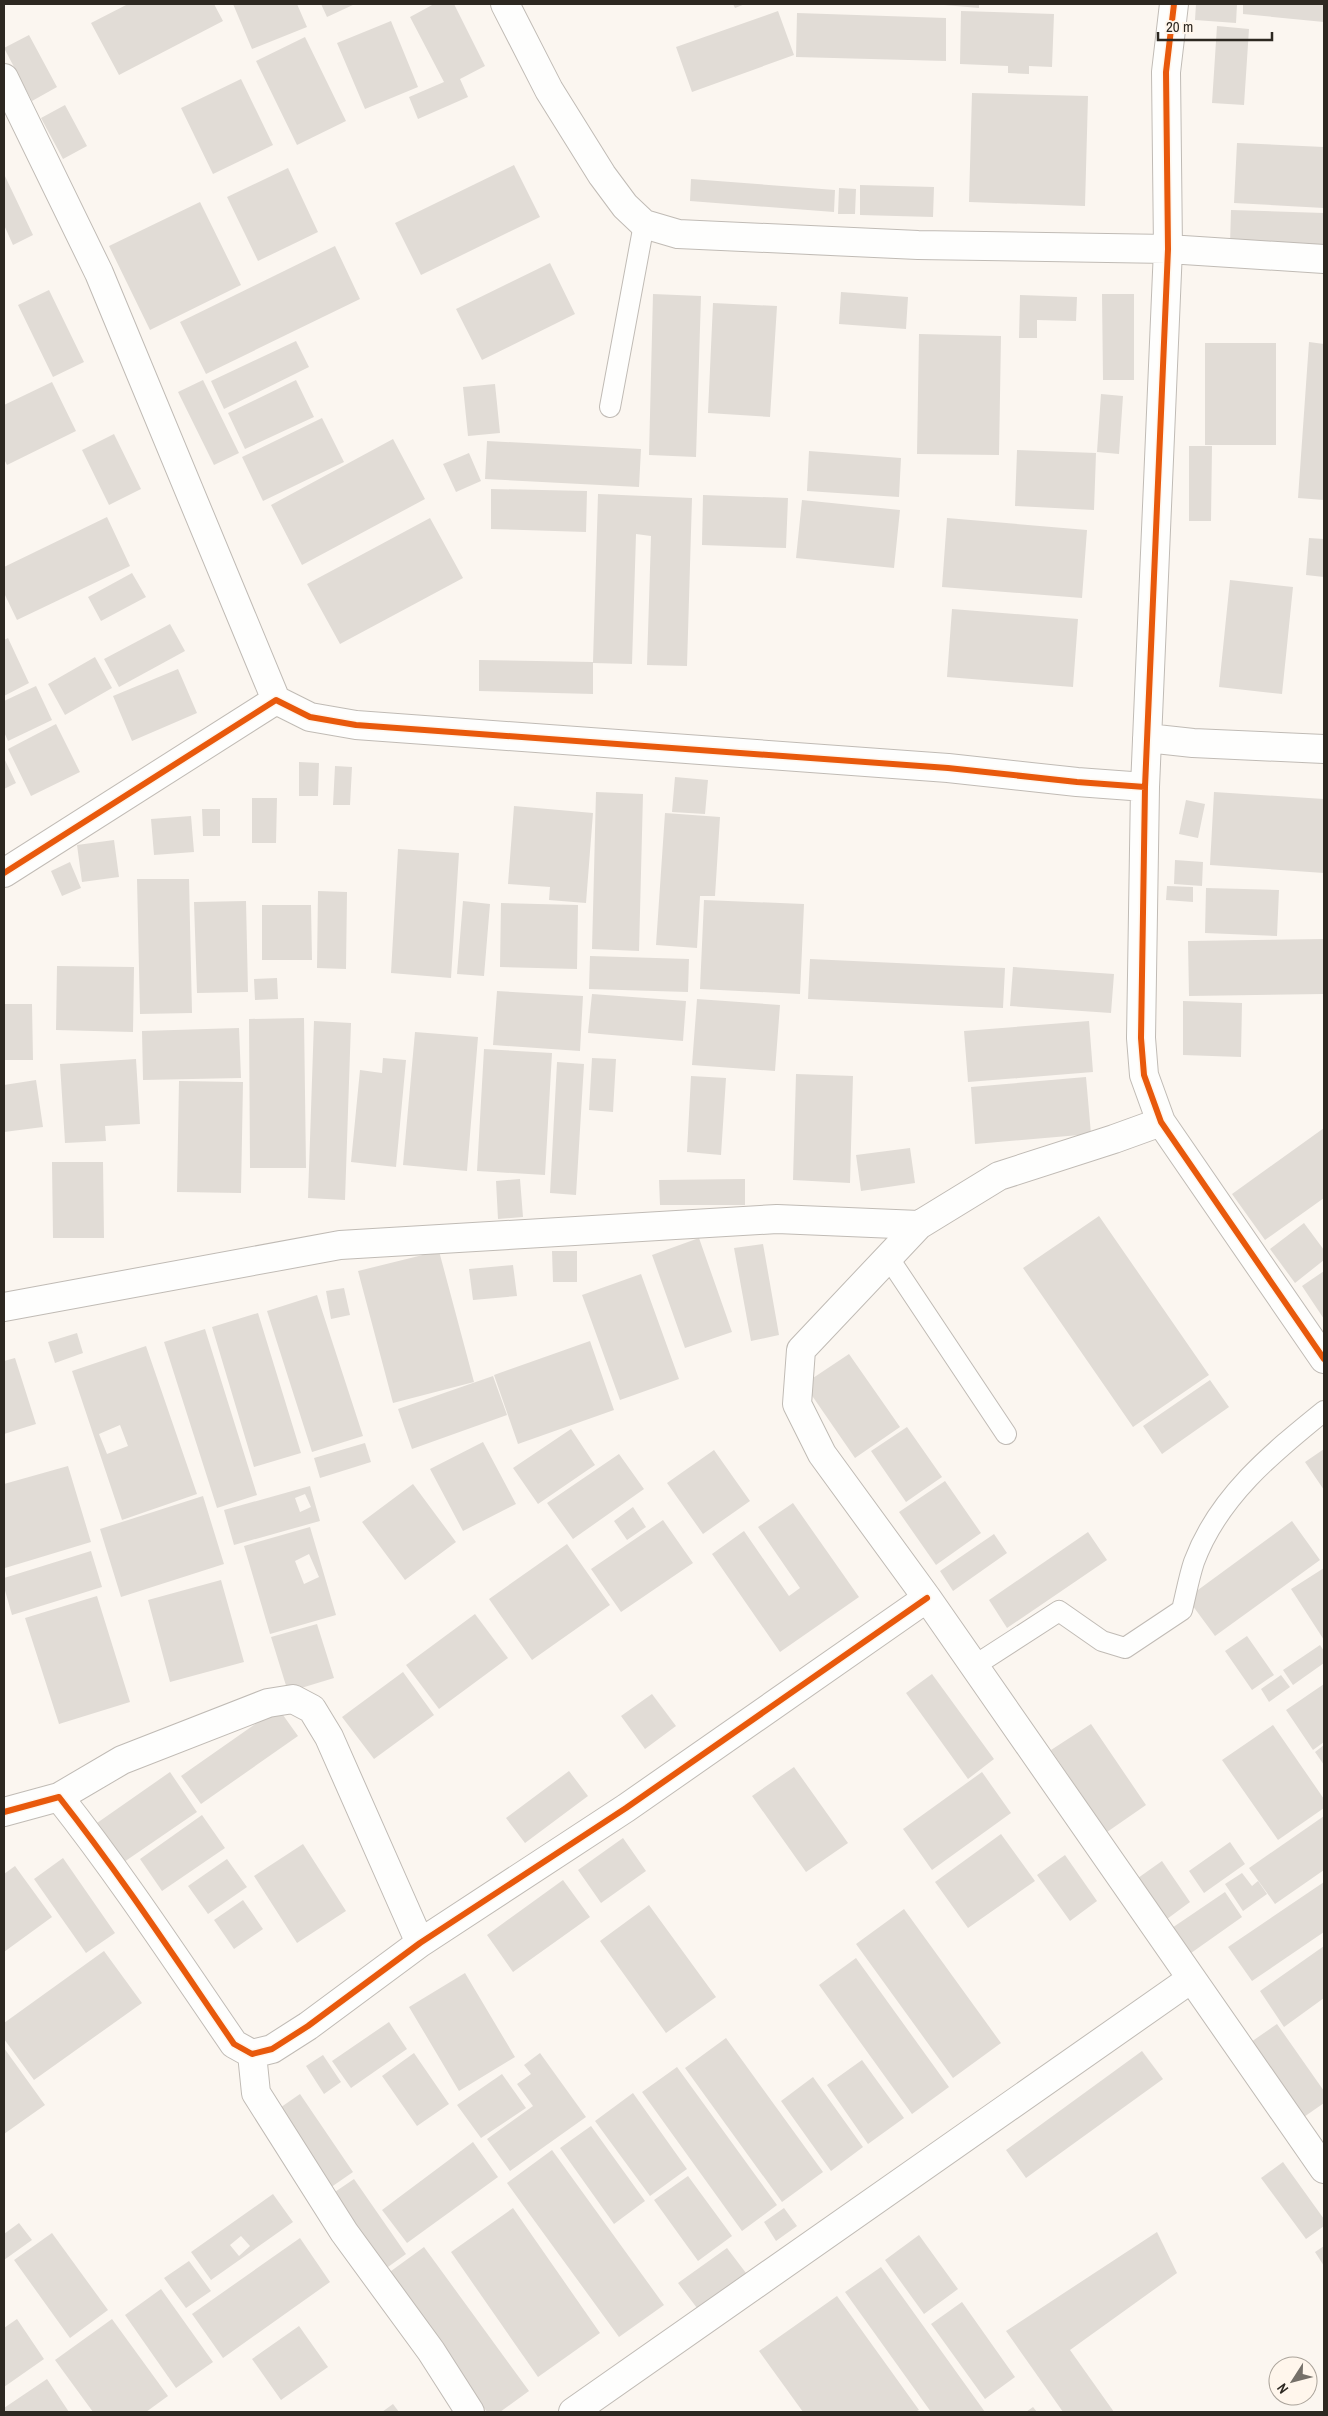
<svg xmlns="http://www.w3.org/2000/svg" width="1328" height="2416" font-family="'Archivo Narrow',sans-serif">
<style>
.building{fill:#e1dcd6;fill-rule:evenodd}
.lines{fill:none;stroke-linecap:round;stroke-linejoin:round}
.service-casing{stroke:#c0bbb5;stroke-width:22}
.minor-casing{stroke:#c0bbb5;stroke-width:30}
.service{stroke:#fefefd;stroke-width:20}
.minor{stroke:#fefefd;stroke-width:28}
.cycleway-casing{stroke:#fff6ec;stroke-width:9}
.cycleway{stroke:#e8590c;stroke-width:6}
</style>
<rect width="100%" height="100%" fill="#fbf6f0"/>
<!-- building -->
<path class="building" d="M128 4H214L223 21 119 75 91 23Z
M233 4H297L307 27 252 49Z
M321 4H355L327 17Z
M434 4H454L485 66 460 79 468 97 418 119 409 97 444 82 410 17Z
M733 4H745L735 8Z
M944 4H979V8L944 5Z
M1196 4H1237L1236 23 1195 20Z
M1243 4H1324V22L1243 14Z
M778 11 794 55 692 92 676 47Z
M961 11 1054 14 1052 67 1029 66V74L1008 73V66L960 64Z
M797 13 946 18V61L796 57Z
M391 21 418 87 365 109 337 43Z
M1217 26 1249 29 1244 105 1212 103Z
M29 35 57 87 32 101 4 48Z
M305 37 346 121 297 145 256 61Z
M241 79 273 145 213 174 181 108Z
M972 93 1088 96 1085 206 969 202Z
M65 105 87 146 63 159 41 118Z
M1237 143 1324 147V208L1234 203Z
M514 165 540 217 421 275 395 223Z
M288 168 318 232 258 261 227 197Z
M4 174 33 235 13 245 4 225Z
M691 179 835 190 834 212 690 201Z
M860 185 934 187 933 217 860 215Z
M839 188 856 189 855 214H838Z
M200 202 241 285 150 330 109 246Z
M1231 210 1324 213V248L1230 245Z
M335 246 360 299 206 374 180 322Z
M550 263 575 314 482 360 456 309Z
M49 290 84 362 53 377 18 305Z
M841 292 908 297 906 329 839 324Z
M653 294 701 296 696 457 649 455Z
M1102 294H1134V380H1103Z
M1020 295 1077 297 1076 321 1037 320V338H1019Z
M713 303 777 306 770 417 708 413Z
M919 334 1001 336 999 455 917 454Z
M296 341 309 367 224 409 211 381Z
M1309 342 1324 344V500L1298 498Z
M1205 343H1276V445H1205Z
M203 380 239 453 214 465 178 392Z
M296 380 314 417 245 449 228 413Z
M52 382 76 431 7 465 4 459V405Z
M495 384 500 433 468 436 463 387Z
M1101 394 1123 396 1119 454 1097 452Z
M322 418 344 462 263 501 242 457Z
M114 434 141 489 109 505 82 450Z
M393 439 425 499 302 565 271 505Z
M487 441 641 449 639 487 485 479Z
M1189 446H1212L1211 521H1189Z
M1017 450 1096 453 1094 510 1015 506Z
M809 451 901 458 899 497 807 491Z
M469 453 481 481 456 492 443 464Z
M491 489 587 491 586 532 491 529Z
M598 494 692 498 687 666 647 665 651 536 636 534 632 664 593 663V694L479 691V660L593 662Z
M703 495 788 498 786 548 702 545Z
M802 500 900 510 894 568 796 558Z
M107 517 130 566 17 620 4 593V567Z
M430 518 463 578 340 644 307 584Z
M947 518 1087 530 1082 598 942 587Z
M1309 538 1324 539V577L1306 575Z
M132 573 146 597 101 621 88 597Z
M1230 580 1293 587 1282 694 1219 687Z
M952 609 1078 619 1073 687 947 677Z
M170 624 185 651 119 687 104 659Z
M8 638 29 683 4 696V640Z
M95 657 112 688 65 715 48 684Z
M178 669 197 713 132 741 113 696Z
M36 686 52 720 8 741 4 732V701Z
M56 724 80 772 31 796 8 749Z
M4 758 16 783 4 789Z
M299 762 319 763 318 796H299Z
M335 766 352 767 350 805H333Z
M675 777 708 780 705 814 672 812Z
M596 792 643 794 639 951 592 949Z
M1214 792 1324 799V873L1210 865Z
M252 798H277L276 843H252Z
M1186 800 1205 804 1198 838 1179 834Z
M514 806 593 813 586 903 549 900 550 887 508 884Z
M202 809H220V836H203Z
M665 813 720 817 715 896H700L697 948 656 945Z
M191 816 194 852 154 855 151 819Z
M114 840 119 877 82 882 77 845Z
M398 849 459 853 451 978 391 973Z
M1175 860 1203 862 1202 886 1174 884Z
M70 862 81 888 62 896 51 871Z
M137 879H189L192 1013 140 1014Z
M1167 886 1193 887V902L1166 900Z
M1206 888 1279 890 1277 936 1205 933Z
M318 891 347 892 346 969 317 968Z
M704 900 804 904 800 994 700 989Z
M246 901 248 992 197 993 194 902Z
M463 901 490 904 484 976 457 974Z
M501 903 578 905 577 969 500 967Z
M262 905H311L312 960H262Z
M1324 939V994L1189 996 1188 941Z
M590 956 689 959 688 992 589 989Z
M810 959 1005 968 1003 1008 808 999Z
M57 966 134 967 133 1032 56 1030Z
M1013 967 1114 974 1111 1013 1010 1006Z
M277 978 278 999 255 1000 254 979Z
M497 991 583 996 580 1051 493 1045Z
M592 994 686 1001 683 1041 588 1033Z
M697 999 780 1005 775 1071 692 1065Z
M1183 1001 1242 1003 1241 1057 1183 1055Z
M4 1004H32L33 1060H4Z
M304 1018 306 1168H250L249 1019Z
M314 1021 351 1023 345 1200 308 1198Z
M1089 1021 1093 1072 968 1082 964 1031Z
M239 1028 241 1078 143 1080 142 1031Z
M415 1032 478 1037 467 1171 403 1165Z
M484 1049 552 1053 545 1175 477 1171Z
M383 1058 406 1060 396 1167 351 1162 360 1070 382 1073Z
M592 1058 616 1059 613 1112 589 1110Z
M136 1059 140 1124 105 1126 106 1141 65 1143 60 1064Z
M557 1062 584 1064 576 1195 550 1193Z
M796 1074 853 1076 850 1183 793 1180Z
M691 1076 726 1078 721 1155 687 1152Z
M1086 1077 1091 1134 975 1144 971 1087Z
M36 1080 43 1127 4 1132V1085Z
M179 1081 243 1082 241 1193 177 1192Z
M1324 1128V1198L1265 1240 1232 1194Z
M910 1148 915 1183 861 1191 856 1155Z
M52 1162H103L104 1238H53Z
M520 1179 523 1217 498 1219 496 1181Z
M745 1179V1205H660L659 1180Z
M1099 1216 1209 1375 1133 1427 1023 1268Z
M1304 1223 1324 1250V1260L1295 1283 1270 1249Z
M699 1238 732 1332 685 1348 652 1255Z
M763 1244 779 1335 751 1341 734 1248Z
M439 1251 474 1382 393 1403 358 1271Z
M552 1251H577V1282H553Z
M513 1265 517 1296 473 1300 469 1269Z
M1324 1271V1319L1302 1286Z
M641 1274 679 1379 620 1400 582 1295Z
M344 1288 350 1315 331 1319 326 1291Z
M317 1295 363 1436 312 1452 267 1311Z
M258 1313 301 1453 254 1467 212 1327Z
M205 1329 257 1495 217 1508 164 1342Z
M77 1333 83 1353 55 1363 48 1342Z
M590 1341 614 1410 518 1444 494 1375Z
M146 1346 197 1494 122 1520 72 1371ZM120 1425 128 1446 107 1454 99 1434Z
M849 1354 900 1427 855 1458 804 1384Z
M15 1358 36 1424 4 1434V1361Z
M493 1376 507 1415 412 1449 398 1409Z
M1210 1380 1229 1407 1162 1454 1143 1426Z
M907 1427 942 1477 906 1502 871 1451Z
M571 1429 595 1465 538 1504 513 1468Z
M483 1442 516 1504 463 1531 430 1469Z
M365 1443 371 1462 320 1478 314 1458Z
M1324 1449V1490L1305 1462Z
M714 1450 750 1501 703 1534 667 1483Z
M619 1454 644 1489 573 1539 547 1503Z
M68 1466 91 1542 5 1568 4 1484Z
M945 1481 981 1533 936 1565 899 1512Z
M413 1484 456 1542 405 1580 362 1522Z
M310 1486 320 1521 234 1545 224 1510ZM305 1494 311 1507 300 1512 295 1498Z
M203 1496 224 1564 121 1597 100 1529Z
M793 1503 859 1597 780 1652 712 1554 744 1531 789 1596 800 1588 758 1527Z
M633 1507 646 1527 627 1540 614 1521Z
M663 1520 693 1563 621 1612 591 1569Z
M1292 1521 1320 1560 1215 1636 1187 1598Z
M310 1527 336 1615 270 1634 244 1546ZM309 1554 319 1577 304 1584 295 1561Z
M1088 1532 1107 1560 1007 1628 989 1600Z
M994 1534 1007 1553 953 1591 940 1571Z
M567 1544 610 1605 532 1660 489 1599Z
M91 1551 102 1587 12 1615 4 1587V1578Z
M1324 1568V1640L1291 1589Z
M221 1580 244 1662 170 1682 148 1600Z
M97 1596 130 1702 59 1724 25 1618Z
M475 1614 508 1658 439 1709 406 1665Z
M317 1624 334 1678 288 1692 271 1637Z
M1247 1636 1274 1675 1252 1690 1225 1651Z
M1320 1645 1324 1651V1663L1293 1685 1283 1670Z
M403 1672 434 1715 374 1759 342 1717Z
M932 1674 994 1759 968 1779 906 1693Z
M1281 1675 1290 1687 1269 1702 1261 1689Z
M1324 1684V1742L1313 1750 1286 1710Z
M652 1694 676 1726 645 1749 621 1716Z
M278 1708 298 1736 201 1804 181 1776Z
M1091 1724 1146 1805 1107 1832 1051 1750Z
M1273 1725 1324 1799V1808L1278 1840 1222 1760Z
M1324 1745V1765L1315 1752Z
M794 1767 848 1843 806 1872 752 1796Z
M569 1771 588 1796 525 1843 506 1818Z
M170 1772 197 1812 124 1862 97 1823Z
M982 1772 1011 1813 932 1870 903 1829Z
M202 1815 225 1848 162 1891 140 1859Z
M1324 1816V1870L1275 1904 1249 1868Z
M1001 1834 1035 1881 968 1928 935 1882Z
M623 1838 646 1871 601 1903 578 1870Z
M1230 1842 1245 1864 1204 1893 1189 1871Z
M303 1844 346 1911 297 1943 254 1876Z
M1065 1855 1097 1901 1070 1921 1037 1875Z
M63 1858 115 1933 86 1953 34 1879Z
M227 1859 247 1887 208 1914 188 1886Z
M1162 1861 1190 1902 1167 1919 1138 1878Z
M15 1866 52 1917 4 1952V1874Z
M1242 1873 1252 1886 1258 1881 1267 1894 1243 1911 1225 1884Z
M563 1880 590 1917 513 1972 487 1935Z
M1324 1882V1932L1252 1981 1228 1947Z
M1225 1892 1242 1917 1184 1958 1166 1932Z
M243 1900 263 1929 234 1949 214 1920Z
M649 1905 716 1997 666 2033 600 1941Z
M904 1909 1001 2043 953 2078 856 1944Z
M1324 1946V1998L1284 2027 1260 1991Z
M104 1951 142 2003 34 2080 4 2039V2023Z
M856 1958 949 2087 912 2114 819 1985Z
M465 1973 515 2057 459 2091 409 2007Z
M389 2022 407 2049 351 2088 332 2061Z
M1277 2024 1324 2091V2103L1301 2119 1251 2042Z
M726 2038 823 2172 782 2202 685 2068Z
M4 2048 45 2105 4 2134Z
M1142 2051 1163 2079 1026 2178 1006 2150Z
M414 2053 449 2104 417 2126 382 2076Z
M540 2053 586 2117 510 2171 487 2139 533 2106 517 2084 531 2074 524 2065Z
M323 2055 341 2082 324 2094 306 2066Z
M862 2060 904 2118 868 2144 827 2085Z
M677 2067 777 2205 742 2231 642 2092Z
M502 2074 526 2108 481 2138 457 2105Z
M813 2077 863 2147 831 2171 781 2101Z
M633 2093 687 2169 650 2196 595 2121Z
M300 2094 353 2172 327 2190 274 2112Z
M591 2126 645 2201 614 2224 560 2148Z
M473 2142 498 2177 407 2243 382 2210Z
M552 2150 664 2305 619 2337 507 2183Z
M1283 2162 1324 2219V2226L1306 2239 1261 2178Z
M688 2176 732 2236 698 2261 654 2200Z
M354 2179 406 2254 381 2272 329 2196Z
M273 2194 293 2222 211 2280 191 2252ZM241 2236 250 2246 239 2256 230 2245Z
M513 2208 600 2333 538 2377 451 2252Z
M784 2208 797 2226 776 2241 764 2222Z
M19 2223 32 2240 4 2260V2234Z
M1157 2232 1177 2273 1070 2350 1114 2412H1063L1006 2331Z
M52 2233 108 2310 70 2338 14 2260Z
M919 2235 958 2289 924 2314 885 2260Z
M300 2238 330 2282 223 2358 192 2314Z
M1324 2246V2266L1315 2252Z
M424 2247 529 2391 500 2412H487L387 2274Z
M727 2248 746 2273 697 2308 678 2283Z
M189 2261 211 2291 186 2308 164 2278Z
M881 2267 985 2412H931L845 2292Z
M161 2289 213 2362 176 2388 125 2315Z
M837 2296 919 2410 915 2412H803L759 2351Z
M962 2302 1015 2377 985 2399 931 2324Z
M17 2319 44 2359 4 2387V2328Z
M112 2319 168 2396 146 2412H93L55 2360Z
M299 2326 328 2367 281 2400 252 2359Z
M47 2379 69 2412H4V2408Z
M393 2404 399 2412H382Z
M1033 2407 1037 2412H1026Z"/>
<g class="lines">
<!-- service casing -->
<g class="service-casing">
<path id="service" d="M610 407 644 224
M888 1257 1006 1434
M974 1666 1059 1611 1102 1641 1125 1648 1182 1610C1186 1594 1189 1577 1194 1562 1218 1497 1272 1453 1324 1411"/>
</g>
<!-- minor casing -->
<g class="minor-casing">
<path id="minor" d="M505 4 549 90 602 175 625 206 644 224 678 234 918 245 1168 249 1324 259
M1174 4 1166 72 1168 249 1145 787 1141 1038 1144 1075 1161 1122 1324 1359
M4 78 99 273 276 700
M1147 738 1193 743 1324 749
M4 873 276 700 310 717 356 725 948 768 1077 782 1145 787
M919 1225 801 1350 797 1404 822 1454 927 1598 1324 2169
M4 1307 340 1245 777 1219 919 1225 999 1176 1114 1139 1161 1122
M59 1797 122 1760 268 1703 293 1699 312 1709 329 1737 420 1943
M4 1812 59 1797C122 1877 177 1961 234 2044L252 2054 272 2049 308 2026 420 1943 626 1808 927 1598
M252 2054 256 2093 344 2232 431 2351 470 2412
M573 2412 1191 1979"/>
</g>
<!-- service -->
<use href="#service" class="service"/>
<!-- minor -->
<use href="#minor" class="minor"/>
<!-- cycleway casing -->
<g class="cycleway-casing">
<path id="cycleway" d="M1174 4 1166 72 1168 249 1145 787 1141 1038 1144 1075 1161 1122 1324 1359
M4 873 276 700 310 717 356 725 948 768 1077 782 1145 787
M4 1812 59 1797C122 1877 177 1961 234 2044L252 2054 272 2049 308 2026 420 1943 626 1808 927 1598"/>
</g>
<!-- cycleway -->
<use href="#cycleway" class="cycleway"/>
</g>
<!-- border -->
<rect width="1328" height="2416" fill="none" stroke="#2d2821" stroke-width="10"/>
<!-- north arrow -->
<g transform="translate(1293 2381) rotate(234)"><circle r="24" fill="#fff6ec" stroke="#aba49b"/>
<path d="M0-4L9 19L0 12L-9 19Z" fill="#757069"/>
<text y="-8" font-size="14" font-weight="bold" text-anchor="middle" fill="#2d2821">N</text>
</g>
<!-- scale -->
<path d="M1158 32v8h114v-8" fill="none" stroke="#2d2821" stroke-width="2.5"/>
<text x="1166" y="32" font-size="15" fill="#2d2821" stroke="#fff6ec" stroke-width="4" paint-order="stroke">20 m</text>
</svg>
